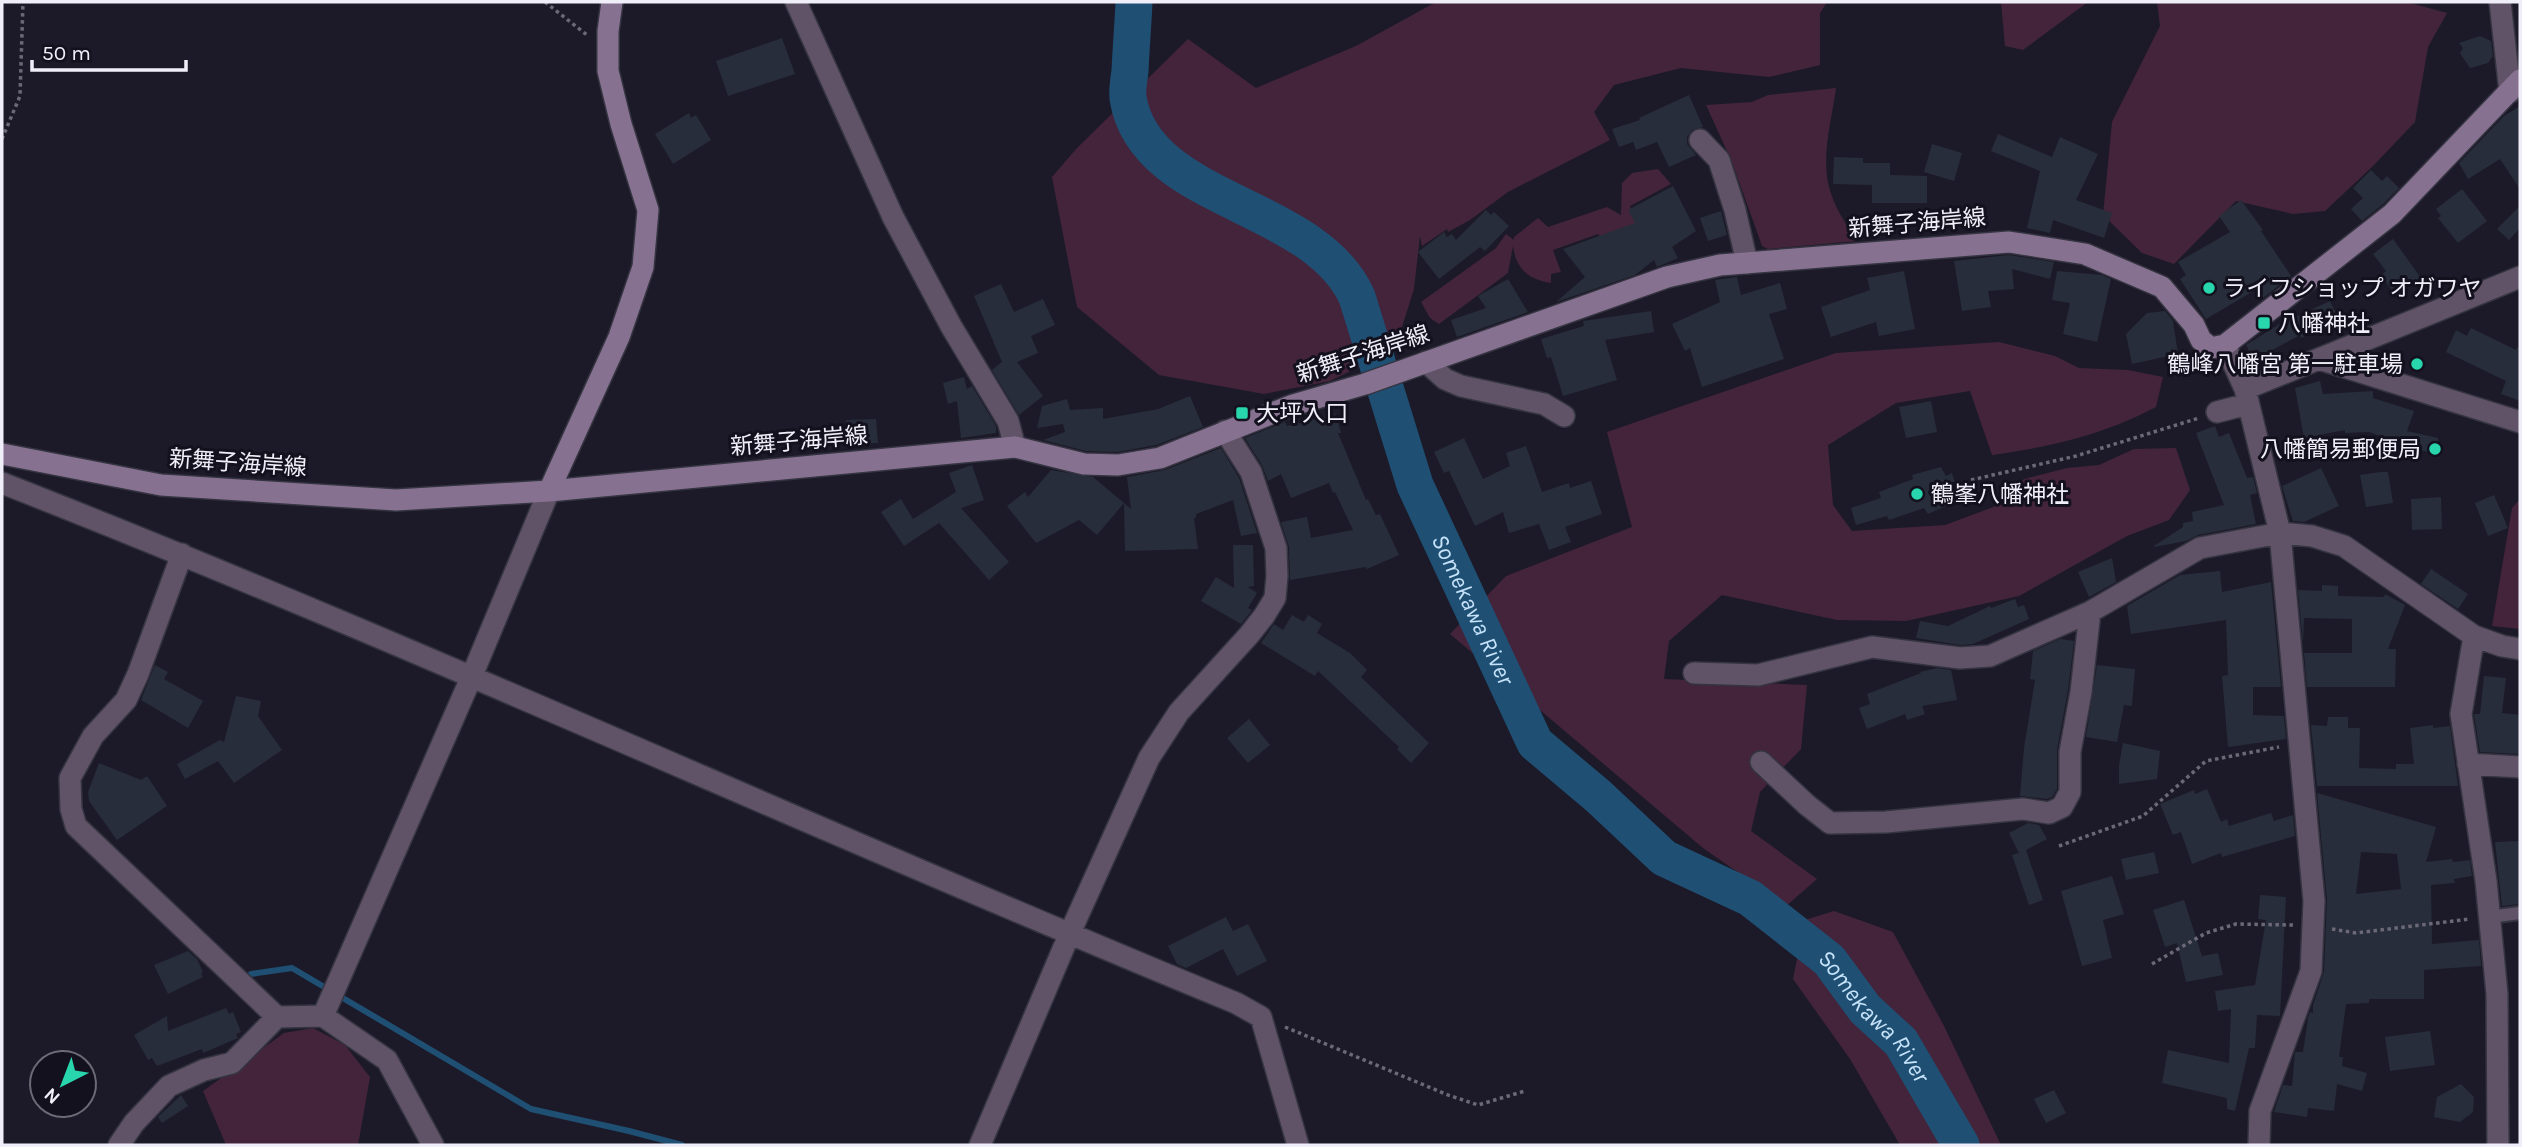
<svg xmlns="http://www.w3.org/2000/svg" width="2522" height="1147" font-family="Karla,'Noto Sans JP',sans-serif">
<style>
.green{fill:#43243b}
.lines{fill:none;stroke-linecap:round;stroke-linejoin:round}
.stream{stroke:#1f5074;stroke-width:6}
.river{stroke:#1f5074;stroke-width:37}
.building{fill:#282d3b;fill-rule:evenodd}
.lane-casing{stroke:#353441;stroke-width:16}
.street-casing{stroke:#353441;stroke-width:24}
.secondary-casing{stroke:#353441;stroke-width:24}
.path{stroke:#6a6975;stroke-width:3.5;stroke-dasharray:3.5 3.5;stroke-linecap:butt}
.lane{stroke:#605367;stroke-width:12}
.street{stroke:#605367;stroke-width:21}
.secondary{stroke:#877191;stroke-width:21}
.poi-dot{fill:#28d5ad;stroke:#13111e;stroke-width:2.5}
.labels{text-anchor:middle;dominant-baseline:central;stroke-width:6;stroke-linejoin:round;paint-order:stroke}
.street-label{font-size:23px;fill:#f0eff9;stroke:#13111e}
.poi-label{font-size:23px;fill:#f0eff9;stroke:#13111e;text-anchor:start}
.water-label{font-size:24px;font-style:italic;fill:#c6e3fa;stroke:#13111e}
</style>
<rect width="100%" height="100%" fill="#1c1a28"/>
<!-- green -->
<path class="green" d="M1436 2H1827L1820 13V65L1769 77 1681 68 1614 85 1594 112 1610 140 1508 192 1470 220 1448 232 1447 229 1422 246 1420 236 1414 289 1395 349 1330 381 1264 394 1159 375 1077 307 1052 177 1076 149 1188 39 1256 88 1356 46Z
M2001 2H2088L2023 50 2005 46Z
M2157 2H2407L2447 13 2428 47 2415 122 2373 166 2325 211 2293 214 2236 201 2174 264 2142 253 2103 215 2112 122 2160 26Z
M1836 88C1832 119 1821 155 1829 187 1834 207 1846 224 1857 241L1768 249 1762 246 1732 162 1706 105 1752 102 1768 95Z
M1658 169 1671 184 1630 206 1641 234 1607 247 1598 234 1553 250 1561 272 1551 274V283C1528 279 1516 269 1513 246L1508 273 1439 324 1430 318 1421 302 1496 248 1506 234 1514 240V237L1538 218 1548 227 1607 207 1621 215 1622 183 1632 173Z
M1999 342 2055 356 2079 368 2128 370 2163 377 2156 407C2100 436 2054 446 1992 455L1970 391 1896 403 1828 445 1833 505 1852 531 1945 525 1996 506 2024 479 2067 468 2099 465 2134 449 2176 448 2190 490 2169 520 2127 536 2019 596 1906 621 1837 620 1722 595 1669 641 1664 679 1807 685 1801 749 1760 792 1751 831 1817 879 1786 906 1703 848 1450 634 1506 576 1632 527 1607 432 1836 353Z
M2520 499V629L2492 626 2512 508Z
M1834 911 1893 932 1944 1026 2001 1145H1900L1850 1059 1793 979 1805 920Z
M313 1028 345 1045 370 1077 358 1145H226L203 1091 284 1033Z"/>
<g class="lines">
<!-- stream -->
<path class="stream" d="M251 974 292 968 531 1109 629 1131 682 1145"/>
<!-- river -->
<path class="river" id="s1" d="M1134 2C1133 25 1131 48 1130 71 1129 79 1127 89 1128 98 1145 204 1314 201 1357 297L1415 485 1535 743 1598 796 1664 858 1750 898 1829 960 1865 1009 1901 1042 1961 1145"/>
</g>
<!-- building -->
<path class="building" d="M2480 36 2491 41 2493 56 2488 63 2470 68 2460 53 2463 48 2459 43Z
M782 38 795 74 728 96 716 61Z
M1689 95 1703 127 1692 130 1687 137V144L1696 155 1669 167 1657 142 1636 150 1633 142 1619 147 1612 129 1640 120 1639 118Z
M2520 106V189L2500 159 2468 179 2459 163 2504 116Z
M689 113 691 118 696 115 711 140 673 164 655 134Z
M1998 134 2052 157 2060 137 2098 154 2076 200 2112 213 2104 238 2053 220 2050 233 2027 228 2040 171 1991 151Z
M1932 144 1962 153 1954 181 1924 172Z
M1834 157 1863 158V163H1890V175L1927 176V203H1872V185L1833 184Z
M2371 170 2382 181 2387 176 2399 188 2383 204 2362 221 2351 209 2363 198 2353 188Z
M1673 186 1696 231 1672 247 1678 258 1657 267 1654 260 1635 275 1556 302 1585 277 1563 249 1635 223 1628 210Z
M2462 189 2487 221 2458 243 2438 218 2441 216 2436 209Z
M2241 200 2263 230 2261 231 2291 276 2263 298 2257 289 2206 319 2180 279 2186 275 2178 262 2230 232 2219 216Z
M2520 206V228L2509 240 2497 229Z
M1486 210 1491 215 1494 212 1509 226 1485 251 1480 247 1439 279 1418 252 1444 232 1447 237 1452 234 1456 240Z
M1721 211 1727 235 1708 241 1700 218Z
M2393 239 2421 278 2396 296 2381 275 2386 271 2373 254Z
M2009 255 2054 262 2050 279 2012 269 2014 289 1988 291 1991 307 1962 311 1954 261Z
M1904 271 1915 329 1879 336 1876 322 1831 337 1821 307 1870 290 1867 278Z
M2057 271 2102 275 2111 279 2097 342 2063 334 2070 303 2052 300Z
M1737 277 1741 295 1780 283 1787 309 1769 314 1784 359 1702 387 1690 348 1685 351 1672 324 1720 302 1715 280Z
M1508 279 1528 312 1457 337 1451 320 1486 308 1478 296Z
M1001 284 1014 312 1043 299 1055 325 1031 336 1038 353 1017 362 1043 396 1019 415 992 370 1002 362 974 296Z
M2330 301 2339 320 2301 338 2300 335 2254 360 2246 345 2278 325Z
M1651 311 1654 332 1605 340 1617 380 1563 396 1551 357 1547 358 1541 339 1584 326 1583 321Z
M2165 311 2173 321 2178 354 2132 364 2126 334 2147 313Z
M2471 328 2516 350 2518 347H2520V401L2501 394 2506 381 2446 352 2456 330 2467 336Z
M964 377 967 389 972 386 996 426V433L961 438 957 401 948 404 943 383Z
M2320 381 2323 394 2373 391V398L2414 411 2407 431 2438 438 2439 456 2369 432 2345 433V430L2304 438 2295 388Z
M1190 396 1203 427 1156 445 1117 452 1086 451 1043 440 1065 432 1063 424 1037 428 1042 406 1067 399 1070 410 1103 408V419L1158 409Z
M1931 401 1937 432 1906 438 1899 407Z
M1336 414 1341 433H1338L1366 500 1368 499 1376 515 1380 514 1399 555 1367 569 1366 567 1290 580 1289 547 1281 522 1307 517 1311 538 1353 530 1335 492 1333 493 1329 483 1291 498 1281 474 1268 481 1262 465 1245 438 1285 422 1287 426Z
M876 419 878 443 830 445 829 426H846V420Z
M2215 426 2219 437 2229 433 2247 478 2253 477 2257 493 2250 495 2256 524 2198 535 2186 541 2154 547V546L2183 527V523L2193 521 2192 512 2224 505 2196 433Z
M1464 438 1483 479 1510 466 1506 453 1526 446 1542 492 1569 483 1570 488 1591 481 1602 514 1565 527 1571 542 1549 550 1539 524 1509 533 1503 512 1475 526 1449 471 1444 473 1434 452Z
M1221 448 1239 478 1257 533 1241 536 1233 500 1196 514V518H1194L1198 549 1125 551 1124 503 1131 509 1127 477 1165 470Z
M972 465 984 500 961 508 1009 562 989 580 939 523 904 546 881 512 901 499 913 519 956 492 949 473Z
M1941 467 1946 476 1952 473 1958 493 1951 495 1953 503 1928 514 1924 508 1889 520 1887 516 1856 525 1851 508 1881 498 1879 492 1913 479 1912 475Z
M2321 468 2339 506 2304 522 2293 521 2282 486Z
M1051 470 1093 477 1124 503 1097 535 1079 520 1036 543 1007 506 1025 492 1028 497Z
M2381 472H2388L2393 503 2366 507 2360 475Z
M2494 495 2508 528 2488 536 2475 503Z
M2441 497 2442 529 2412 530 2411 499Z
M1233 545H1253L1254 586 1248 587 1257 593 1248 608 1252 610 1241 624 1201 601 1216 577 1234 588Z
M2112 558 2116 582 2089 597 2078 572Z
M2431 569 2468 594 2458 609 2421 584Z
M2220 571 2222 592 2271 582 2281 687H2253V715L2284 716 2286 739 2228 747 2222 676 2228 675 2226 620 2131 634 2127 606 2180 575Z
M2322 585 2338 586V596L2384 597 2385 594 2405 605 2388 649H2396L2395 687H2307L2304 653H2352V619L2304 618 2303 643 2298 590 2322 591Z
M2015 599 2018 607 2024 605 2029 619 1973 644 1960 645 1916 638 1920 621 1948 626 1990 606 1991 608Z
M1292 615 1304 622 1308 615 1322 624 1317 633 1350 653 1367 670 1361 677 1429 743 1411 763 1397 749 1399 747 1318 671 1315 676 1261 643 1274 624 1283 630Z
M2060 639 2074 641 2068 690 2057 750V789L2052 797 2047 799 2020 796 2024 748 2035 680 2030 679 2033 651Z
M155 665 168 672 164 679 203 701 188 728 141 700Z
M2097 665 2135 669 2132 706 2124 705 2117 742 2086 737Z
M1937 668 1951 670 1957 700 1922 706 1925 714 1907 720 1905 714 1867 729 1859 708 1870 704 1867 694 1921 673 1920 672Z
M2484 676 2506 678 2502 713 2520 715V754L2480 752 2474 714H2480Z
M236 696 261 701 258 716 282 750 234 783 218 761 185 779 177 764 220 740 224 742Z
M2328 717H2348V728H2360L2359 768 2396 769V764H2414L2410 728 2433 725V728L2450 726 2458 786H2317L2311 725 2327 726Z
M1249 719 1270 745 1248 763 1227 738Z
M2123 743 2160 751 2157 779 2119 784V765Z
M99 763 141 780 147 776 167 806 117 840 89 801 88 792Z
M2207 789 2221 822 2227 819 2229 826 2271 813 2274 821 2293 815 2295 836 2222 857 2221 853 2192 864 2181 832 2173 835 2160 804 2194 790 2195 794Z
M2317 793 2436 827 2426 862 2452 859 2453 862 2470 860 2472 876 2454 879 2455 883 2431 885 2432 944 2479 940 2481 966 2424 970V999H2369V1003L2346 1004 2339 1057H2343L2342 1066 2367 1073 2362 1091 2337 1084 2334 1111 2308 1108 2307 1117 2274 1112 2283 1085 2292 1086 2295 1052H2303L2308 1018 2310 1012 2313 1013V1005L2324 972 2327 900ZM2361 852 2397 854 2401 889 2356 894Z
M2028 823 2039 825 2047 839 2024 851 2026 850 2043 900 2029 905 2012 855 2019 853 2009 833Z
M2519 841 2520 904 2502 906 2495 842Z
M2154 852 2159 873 2126 880 2121 859Z
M2112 876 2124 914 2103 920 2112 958 2082 966 2061 891Z
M2260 895 2286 897 2280 1016 2257 1015 2255 1048H2249L2235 1111 2227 1109V1098L2162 1083 2168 1050 2229 1063 2231 1009 2218 1011 2215 991 2255 985 2266 920 2258 919Z
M2184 900 2202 956 2218 953 2223 975 2186 982 2177 943 2165 947 2153 910Z
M1226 917 1233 931 1248 924 1267 961 1237 976 1223 949 1186 968 1177 964 1168 946Z
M188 951 197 959 203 972 201 973 203 977 168 994 154 965Z
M226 1008 229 1014 233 1012 241 1032 236 1034 238 1038 203 1053 202 1049 157 1066 152 1058 148 1060 134 1035 167 1016 168 1031Z
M2430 1031 2435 1065 2390 1071 2385 1037Z
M2461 1084 2474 1097 2473 1112 2460 1122 2434 1117 2437 1097Z
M2054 1090 2066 1113 2046 1123 2034 1099Z
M181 1095 188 1106 162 1123 158 1117Z"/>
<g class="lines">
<!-- lane casing -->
<g class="lane-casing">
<path id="lane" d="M2489 917 2520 913"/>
</g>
<!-- street casing -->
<g class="street-casing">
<path id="street" d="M796 2 893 217 951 326 1008 421 1015 447
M2500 2 2510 92
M1700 140 1719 160 1735 210 1747 263
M2225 345 2245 389 2280 533 2314 901 2311 971 2260 1111 2259 1145
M2319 359 2520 422
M1426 362 1445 379 1461 386 1544 404 1564 416
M2245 389 2520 277
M2217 412 2248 404
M2 483C418 646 823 834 1236 1003L1261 1017 1298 1145
M182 554 138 674 126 700 93 736 70 778 71 809 76 826 277 1017
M2474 636 2461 714 2486 881 2497 994 2498 1145
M1694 673 1758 675 1872 647 1960 658 1990 656 2090 612 2200 548 2280 533 2312 536 2344 546 2474 636 2502 646 2520 649
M1761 762 1807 805 1830 823 1886 822 2023 809 2049 813 2062 807 2070 792V752L2081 692 2090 612
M2468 764 2520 767
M323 1016 471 678 549 491
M119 1145 134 1123 169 1086 204 1070 232 1063 277 1017 323 1016 387 1060 433 1145
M980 1145 1069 935 1149 758 1179 712 1249 635 1264 616 1275 598 1277 576 1276 548 1251 472 1225 431"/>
</g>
<!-- secondary casing -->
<g class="secondary-casing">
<path id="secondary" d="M2 454 161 485 396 500 549 491 1015 447 1084 464 1118 465 1160 458 1293 405 1365 384 1667 277 1720 265 2009 242 2085 254 2162 287 2194 325 2201 340 2211 348 2225 345 2392 214 2520 80
M549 491 619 337 643 267 648 210 621 124 608 71V31L612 2"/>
</g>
<!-- path -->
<path class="path" d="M545 2 587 35
M2 139 20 96 23 2
M1971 480 2076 456 2199 418
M2059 846 2143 816 2206 761 2279 747
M2332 929 2356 933 2470 919
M2152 964 2206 933 2236 924 2293 925
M1285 1027 1448 1095 1478 1105 1525 1091"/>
<!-- lane -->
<use href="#lane" class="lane"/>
<!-- street -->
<use href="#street" class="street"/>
<!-- secondary -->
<use href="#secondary" class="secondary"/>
</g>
<!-- markers -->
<g class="poi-dot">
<circle cx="2209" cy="288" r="7"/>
<rect x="2257" y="316" width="14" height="14" rx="3.5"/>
<circle cx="2417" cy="364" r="7"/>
<rect x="1235" y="406" width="14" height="14" rx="3.5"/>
<circle cx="2435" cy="449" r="7"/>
<circle cx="1917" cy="494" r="7"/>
</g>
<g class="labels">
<!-- street labels -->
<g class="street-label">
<text transform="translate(1917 223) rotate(-5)">新舞子海岸線</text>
<text transform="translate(1363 354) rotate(-18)">新舞子海岸線</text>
<text transform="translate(799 441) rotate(-5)">新舞子海岸線</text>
<text transform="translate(238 463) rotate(4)">新舞子海岸線</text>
</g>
<!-- poi labels -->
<g class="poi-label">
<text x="2223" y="288">ライフショップ オガワヤ</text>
<text x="2278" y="323">八幡神社</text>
<text x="2403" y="364" text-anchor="end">鶴峰八幡宮 第一駐車場</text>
<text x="1256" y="413">大坪入口</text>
<text x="2421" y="449" text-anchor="end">八幡簡易郵便局</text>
<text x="1931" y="494">鶴峯八幡神社</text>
</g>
<!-- water labels -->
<g class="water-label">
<text stroke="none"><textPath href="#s1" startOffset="744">Somekawa River</textPath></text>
<text stroke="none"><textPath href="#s1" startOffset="1332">Somekawa River</textPath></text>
</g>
</g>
<!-- border -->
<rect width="2522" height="1147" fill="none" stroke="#f0eff9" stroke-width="7"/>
<!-- north arrow -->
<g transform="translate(63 1084) rotate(222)"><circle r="33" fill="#13111e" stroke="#6b6a76" stroke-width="2"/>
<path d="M0-5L12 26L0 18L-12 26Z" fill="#28d5ad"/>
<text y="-10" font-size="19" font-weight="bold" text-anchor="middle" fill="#f0eff9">N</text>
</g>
<!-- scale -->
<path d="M32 60v10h154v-10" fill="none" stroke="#f0eff9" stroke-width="3.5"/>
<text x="42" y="60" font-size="21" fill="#f0eff9" stroke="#13111e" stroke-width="5" paint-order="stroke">50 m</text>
</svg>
